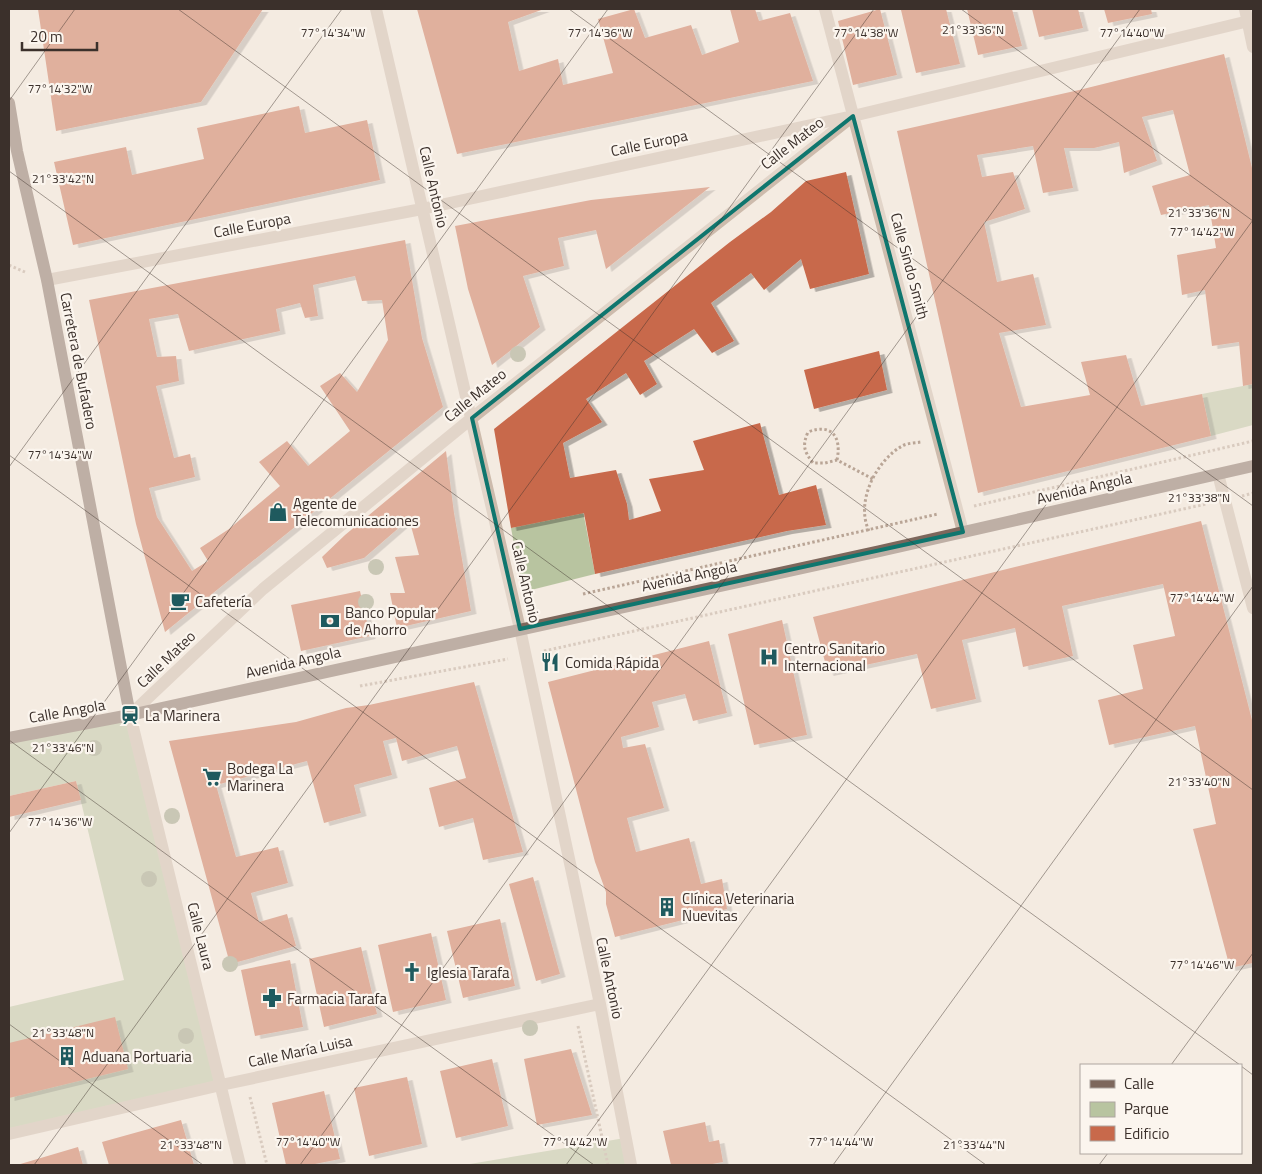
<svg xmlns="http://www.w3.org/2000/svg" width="1262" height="1174" font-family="'Titillium Web',sans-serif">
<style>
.green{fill:#b8c4a0}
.building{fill:#c8694b;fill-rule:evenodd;filter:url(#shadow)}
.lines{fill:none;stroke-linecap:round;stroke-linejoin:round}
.path{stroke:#b9a596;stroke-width:3;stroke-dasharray:2.5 2.5;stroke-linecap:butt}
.minor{stroke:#cdbbac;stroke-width:12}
.major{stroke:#7d675c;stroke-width:12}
.tree{fill:#969b7f}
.marked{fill:none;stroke:#0f766e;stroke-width:4;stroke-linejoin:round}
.ticks{fill:none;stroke:#3b302b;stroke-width:1;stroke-opacity:0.45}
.labels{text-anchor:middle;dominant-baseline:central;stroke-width:4.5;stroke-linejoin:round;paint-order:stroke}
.street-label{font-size:15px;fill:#3b302b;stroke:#fbf5ee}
.poi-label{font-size:15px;fill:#3b302b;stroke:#fbf5ee;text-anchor:start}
.ticks-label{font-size:12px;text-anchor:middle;fill:#3b302b;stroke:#fbf5ee;stroke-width:4.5;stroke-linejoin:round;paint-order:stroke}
</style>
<defs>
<filter id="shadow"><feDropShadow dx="5.5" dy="3" stdDeviation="0" flood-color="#0004"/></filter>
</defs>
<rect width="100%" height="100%" fill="#f4ebe1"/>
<!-- green -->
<path class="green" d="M1253 384V425L1211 436 1202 394Z
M583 511 595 574 523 592 511 528Z
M130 715 221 1085 9 1134V1007L124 980 76 781 9 796V737Z
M625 1138 630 1165H464Z"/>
<!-- building -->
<path class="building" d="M38 9H263L201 102 56 131Z
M417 9H544L508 22 519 71 558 59 563 85 613 73 598 19 634 9 645 38 691 25 702 55 739 42 730 9H755L759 21 790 13 813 81 457 154Z
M880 9 897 75 853 85 838 21Z
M946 9 960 64 916 73 901 10Z
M967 9H1012L1022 46 978 55Z
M1032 9H1078L1083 28 1039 37Z
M1104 9H1151L1152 14 1108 23Z
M1224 54 1253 172V384L1243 386 1239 342 1212 346 1205 290 1182 295 1177 255 1216 248 1209 205 1161 215 1152 186 1190 175 1173 110 1142 117 1157 161 1124 173 1119 142 1094 148H1064L1073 188 1043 193 1033 146 977 155 982 177 1013 172 1025 209 984 222 997 282 1033 274 1046 325 999 333 1021 407 1090 395 1081 362 1126 355 1141 406 1202 394 1211 436 978 493 897 131 1079 90Z
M299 106 305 133 367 120 380 180 73 245 54 162 126 147 132 175 204 159 197 128Z
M846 172 869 274 810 289 801 259 764 290 751 273 711 303 734 341 712 353 694 329 644 361 657 384 640 395 626 373 586 399 602 422 563 443 570 478 616 470 627 504 629 520 661 511 649 479 704 470 693 441 760 423 779 495 816 485 826 525 787 531 595 574 584 513 511 528 494 429 730 242 771 212 806 181Z
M710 187 606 269 596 230 558 238 564 266 523 276 540 327 492 365 468 289 455 226 591 200Z
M405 240 422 338 443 407 165 632 136 524 89 300ZM355 276 362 301 382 300 388 340 357 392 340 373 320 386 350 431 308 466 287 441 259 462 280 486 229 529 200 548 208 561 192 571 157 517 149 488 195 477 190 454 174 458 156 386 179 381 176 356 157 357 149 319 178 314 189 351 280 331 276 309 300 303 305 318 318 316 313 285Z
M879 351 887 390 814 409 804 370Z
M446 451 454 513 471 611 397 628 390 593H405L395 557 419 555 409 519 364 558 327 568 322 557 345 535Z
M1201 521 1253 724V963L1230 968 1193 829 1216 824 1195 726 1109 745 1098 700 1143 689 1133 645 1175 636 1163 584 1062 606 1073 656 1023 667 1015 628 962 640 976 699 931 709 917 654 828 673 813 617Z
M360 591 370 636 301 651 291 605Z
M782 620 807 735 754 745 728 634Z
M709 641 727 713 693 721 685 694 652 702 659 727 621 737 623 748 645 744 664 808 627 818 636 852 689 838 701 884 722 879 727 909 615 937 606 904V892L595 862 548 682Z
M474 682 523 852 483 860 473 818 439 827 429 788 466 778 457 746 402 761 396 738 383 741 392 775 354 785 361 813 324 823 307 761 216 785 236 857 278 847 288 883 251 893 259 922 287 914 296 946 230 964 169 741 296 722 346 708 369 705Z
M76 781 81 800 9 817V796Z
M533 877 560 974 536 981 509 884Z
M500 919 515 986 463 998 447 931Z
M431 933 446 1000 393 1012 378 945Z
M361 947 377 1014 324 1027 309 959Z
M290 960 303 1027 255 1036 241 970Z
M115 1017 128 1069 9 1098V1043Z
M571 1049 592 1115 537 1125 524 1059Z
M492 1059 508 1126 456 1138 440 1071Z
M407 1077 422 1144 369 1156 354 1088Z
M324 1091 340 1159 310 1165H286L272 1103Z
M181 1120 194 1165H109L102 1142Z
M705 1122 709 1142 719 1140 723 1162 707 1165H671L663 1131Z
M78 1147 83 1165H17Z"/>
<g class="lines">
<!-- path -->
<path class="path" d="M9 265 25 272
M837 460C842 436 831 423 808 432 802 446 804 451 813 463H825L837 460 873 479
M1242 496 1253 493
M974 506 1253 441
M869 531C855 502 876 461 902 446 907 443 915 443 921 442
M583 594 938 514
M333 644 335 651
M544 651 1206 504
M360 686 508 659
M578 1026 608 1165
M250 1097 267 1165"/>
<!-- minor -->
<path class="minor" d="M376 9 520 629 600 1004 631 1165
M825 9 963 532
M1245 9 1253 47
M47 280 422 209 853 116 1253 20
M1218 474 1253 608
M9 1134 221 1085 600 1004
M240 1165 130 715 263 589 472 418 853 116"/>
<!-- major -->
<path class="major" d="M9 103 17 151 47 280 130 715
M9 738 130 715 880 551 1253 466"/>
</g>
<!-- trees -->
<g class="tree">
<circle cx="518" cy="354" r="8"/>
<circle cx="376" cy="567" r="8"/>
<circle cx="366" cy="602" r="8"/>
<circle cx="94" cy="748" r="8"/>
<circle cx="172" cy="816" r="8"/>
<circle cx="149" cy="879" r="8"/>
<circle cx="230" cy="964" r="8"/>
<circle cx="530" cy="1028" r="8"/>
<circle cx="186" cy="1036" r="8"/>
</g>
<!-- marked area -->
<path d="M0 0H1262V1174H0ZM853 116 963 532 520 629 472 418Z" fill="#f4ebe1" fill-opacity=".55" fill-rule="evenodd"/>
<path class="marked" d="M853 116 963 532 520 629 472 418Z"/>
<!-- ticks -->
<path class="ticks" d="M178 9 1253 790M569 9 1253 506M961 9 1253 221M9 101 75 9M9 171 1240 1065M9 455 986 1165M9 467 342 9M9 740 594 1165M9 833 608 9M9 1024 203 1165M1171 1065 1253 953M1241 1066 1253 1075M34 1165 874 9M300 1165 1140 9M566 1165 1253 220M833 1165 1253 586M1099 1165 1108 1153"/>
<!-- icons -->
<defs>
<g id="shop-bare" transform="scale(1.5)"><path d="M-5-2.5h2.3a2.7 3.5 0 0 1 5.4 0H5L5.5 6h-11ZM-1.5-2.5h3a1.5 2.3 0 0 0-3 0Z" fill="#1f5a5e" stroke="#fbf5ee" stroke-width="2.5" paint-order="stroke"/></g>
<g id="cafe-bare" transform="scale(1.5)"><path d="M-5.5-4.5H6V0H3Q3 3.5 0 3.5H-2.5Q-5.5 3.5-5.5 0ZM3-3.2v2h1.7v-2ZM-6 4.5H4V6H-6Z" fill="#1f5a5e" stroke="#fbf5ee" stroke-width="2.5" paint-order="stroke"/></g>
<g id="bank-bare" transform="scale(1.5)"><path d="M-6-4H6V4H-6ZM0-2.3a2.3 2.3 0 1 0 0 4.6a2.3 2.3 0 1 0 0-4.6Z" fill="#1f5a5e" stroke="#fbf5ee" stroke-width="2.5" paint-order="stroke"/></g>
<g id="hospital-bare" transform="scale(1.5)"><path d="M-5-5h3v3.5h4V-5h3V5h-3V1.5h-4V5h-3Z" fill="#1f5a5e" stroke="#fbf5ee" stroke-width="2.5" paint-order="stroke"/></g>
<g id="restaurant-bare" transform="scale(1.5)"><path d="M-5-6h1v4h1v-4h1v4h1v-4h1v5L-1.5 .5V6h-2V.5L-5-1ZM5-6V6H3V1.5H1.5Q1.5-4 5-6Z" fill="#1f5a5e" stroke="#fbf5ee" stroke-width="2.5" paint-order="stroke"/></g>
<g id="station-bare" transform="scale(1.5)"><path d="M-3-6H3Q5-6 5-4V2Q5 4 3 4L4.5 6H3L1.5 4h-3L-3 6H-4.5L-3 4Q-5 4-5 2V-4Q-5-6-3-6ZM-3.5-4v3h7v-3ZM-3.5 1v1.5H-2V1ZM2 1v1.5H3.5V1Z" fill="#1f5a5e" stroke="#fbf5ee" stroke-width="2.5" paint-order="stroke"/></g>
<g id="supermarket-bare" transform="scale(1.5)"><path d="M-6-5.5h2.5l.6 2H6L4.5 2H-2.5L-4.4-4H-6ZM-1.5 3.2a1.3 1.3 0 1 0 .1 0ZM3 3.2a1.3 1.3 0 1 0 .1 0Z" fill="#1f5a5e" stroke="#fbf5ee" stroke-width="2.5" paint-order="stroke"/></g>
<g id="building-bare" transform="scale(1.5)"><path d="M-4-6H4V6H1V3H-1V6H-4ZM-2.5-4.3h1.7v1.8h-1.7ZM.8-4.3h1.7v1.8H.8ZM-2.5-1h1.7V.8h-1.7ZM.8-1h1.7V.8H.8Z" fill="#1f5a5e" stroke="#fbf5ee" stroke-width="2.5" paint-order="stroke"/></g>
<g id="church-bare" transform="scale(1.5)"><path d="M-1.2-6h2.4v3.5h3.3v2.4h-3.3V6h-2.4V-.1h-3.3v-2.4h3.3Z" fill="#1f5a5e" stroke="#fbf5ee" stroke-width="2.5" paint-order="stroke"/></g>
<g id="pharmacy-bare" transform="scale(1.5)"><path d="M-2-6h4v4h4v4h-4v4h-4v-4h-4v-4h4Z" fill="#1f5a5e" stroke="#fbf5ee" stroke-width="2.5" paint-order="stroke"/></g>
</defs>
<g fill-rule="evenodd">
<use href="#shop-bare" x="278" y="512"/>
<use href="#cafe-bare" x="180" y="601"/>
<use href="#bank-bare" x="330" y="621"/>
<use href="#hospital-bare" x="769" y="657"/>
<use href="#restaurant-bare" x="550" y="662"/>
<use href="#station-bare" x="130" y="715"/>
<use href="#supermarket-bare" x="212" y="777"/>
<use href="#building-bare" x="667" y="907"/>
<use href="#church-bare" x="412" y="972"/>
<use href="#pharmacy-bare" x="272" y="998"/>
<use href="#building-bare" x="67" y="1056"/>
</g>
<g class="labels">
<!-- street labels -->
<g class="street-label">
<text transform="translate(649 143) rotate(-12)">Calle Europa</text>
<text transform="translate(792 143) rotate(-38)">Calle Mateo</text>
<text transform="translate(434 187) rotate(77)">Calle Antonio</text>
<text transform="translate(252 225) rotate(-11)">Calle Europa</text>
<text transform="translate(910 266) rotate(75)">Calle Sindo Smith</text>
<text transform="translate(79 361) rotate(79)">Carretera de Bufadero</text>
<text transform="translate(475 395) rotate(-39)">Calle Mateo</text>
<text transform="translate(1084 488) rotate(-13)">Avenida Angola</text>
<text transform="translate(689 576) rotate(-12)">Avenida Angola</text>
<text transform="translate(526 582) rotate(77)">Calle Antonio</text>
<text transform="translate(166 659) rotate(-44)">Calle Mateo</text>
<text transform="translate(293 662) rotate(-13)">Avenida Angola</text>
<text transform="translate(67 711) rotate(-10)">Calle Angola</text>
<text transform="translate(201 936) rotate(76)">Calle Laura</text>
<text transform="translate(610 978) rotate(78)">Calle Antonio</text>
<text transform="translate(300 1051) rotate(-12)">Calle María Luisa</text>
</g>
<!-- poi labels -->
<g class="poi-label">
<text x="293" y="503">Agente de<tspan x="293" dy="17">Telecomunicaciones</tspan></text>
<text x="195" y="601">Cafetería</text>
<text x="345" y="612">Banco Popular<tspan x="345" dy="17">de Ahorro</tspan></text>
<text x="784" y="648">Centro Sanitario<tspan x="784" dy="17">Internacional</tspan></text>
<text x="565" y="662">Comida Rápida</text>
<text x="145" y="715">La Marinera</text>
<text x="227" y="768">Bodega La<tspan x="227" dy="17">Marinera</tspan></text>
<text x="682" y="898">Clínica Veterinaria<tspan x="682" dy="17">Nuevitas</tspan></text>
<text x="427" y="972">Iglesia Tarafa</text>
<text x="287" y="998">Farmacia Tarafa</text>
<text x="82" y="1056">Aduana Portuaria</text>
</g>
</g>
<g class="ticks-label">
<text x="973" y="34">21°33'36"N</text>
<text x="333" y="37">77°14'34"W</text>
<text x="866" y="37">77°14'38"W</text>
<text x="600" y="37">77°14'36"W</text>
<text x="1132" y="37">77°14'40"W</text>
<text x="60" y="93">77°14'32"W</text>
<text x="63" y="183">21°33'42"N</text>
<text x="1199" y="217">21°33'36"N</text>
<text x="1202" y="236">77°14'42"W</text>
<text x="60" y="459">77°14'34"W</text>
<text x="1199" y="502">21°33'38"N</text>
<text x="1202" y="602">77°14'44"W</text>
<text x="63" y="752">21°33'46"N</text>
<text x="1199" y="786">21°33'40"N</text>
<text x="60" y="826">77°14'36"W</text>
<text x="1202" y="969">77°14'46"W</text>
<text x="63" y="1037">21°33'48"N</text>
<text x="308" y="1146">77°14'40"W</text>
<text x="575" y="1146">77°14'42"W</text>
<text x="841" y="1146">77°14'44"W</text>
<text x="191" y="1149">21°33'48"N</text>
<text x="974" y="1149">21°33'44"N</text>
</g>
<!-- border -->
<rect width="1262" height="1174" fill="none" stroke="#3b302b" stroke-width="20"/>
<!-- legend -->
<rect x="1080" y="1064" width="162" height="90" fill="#fbf5ee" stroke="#aea6a0"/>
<rect x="1090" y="1080" width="25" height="8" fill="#7d675c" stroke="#aea6a0"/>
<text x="1124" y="1089" font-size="15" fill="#3b302b">Calle</text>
<rect x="1090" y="1102" width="25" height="15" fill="#b8c4a0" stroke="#aea6a0"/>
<text x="1124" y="1114" font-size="15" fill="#3b302b">Parque</text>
<rect x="1090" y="1126" width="25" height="15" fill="#c8694b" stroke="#aea6a0"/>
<text x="1124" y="1139" font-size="15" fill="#3b302b">Edificio</text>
<!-- scale -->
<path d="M22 42v8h75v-8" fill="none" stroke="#3b302b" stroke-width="2.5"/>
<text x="30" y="42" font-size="15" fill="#3b302b" stroke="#fbf5ee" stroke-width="4" paint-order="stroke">20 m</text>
</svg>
